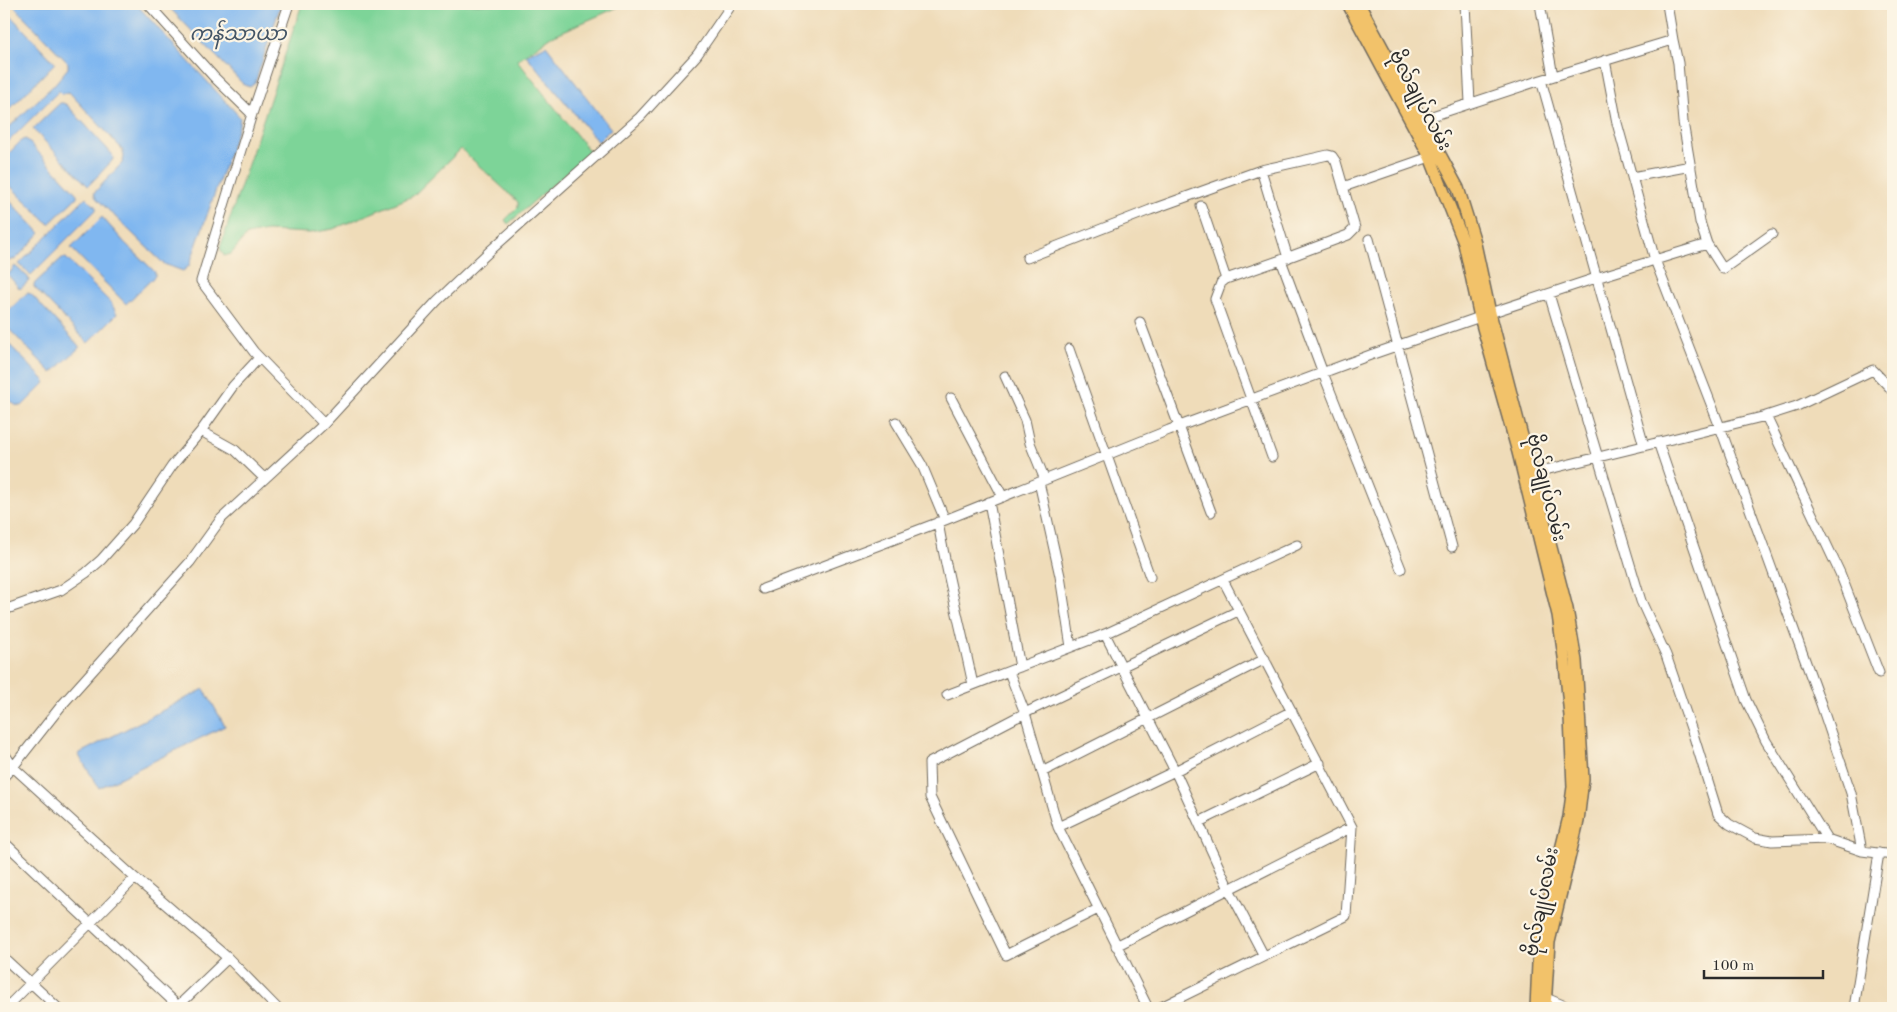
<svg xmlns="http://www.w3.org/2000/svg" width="1897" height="1012" font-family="'Old Standard TT','Noto Sans Myanmar',serif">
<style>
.green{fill:#7dd498;stroke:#548062}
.water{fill:#80b7f0;stroke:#56718e}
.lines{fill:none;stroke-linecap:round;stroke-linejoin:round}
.minor-casing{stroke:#70695d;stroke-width:11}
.major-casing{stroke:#70695d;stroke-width:14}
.minor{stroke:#fff;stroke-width:9}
.major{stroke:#f2c26a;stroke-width:11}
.labels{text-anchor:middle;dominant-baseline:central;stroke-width:4.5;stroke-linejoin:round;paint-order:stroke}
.street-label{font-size:19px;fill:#2b2b2b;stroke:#fcf5e5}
.water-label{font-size:20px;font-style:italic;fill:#456;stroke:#fcf5e5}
</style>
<rect width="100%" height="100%" fill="#fcf5e5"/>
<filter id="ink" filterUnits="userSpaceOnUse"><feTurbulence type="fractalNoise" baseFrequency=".02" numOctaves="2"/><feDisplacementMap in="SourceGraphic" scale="10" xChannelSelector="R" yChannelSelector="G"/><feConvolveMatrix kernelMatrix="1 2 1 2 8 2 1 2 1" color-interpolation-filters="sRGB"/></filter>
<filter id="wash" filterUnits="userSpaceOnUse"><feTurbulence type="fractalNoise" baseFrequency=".0096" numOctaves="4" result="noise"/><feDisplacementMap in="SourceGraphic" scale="20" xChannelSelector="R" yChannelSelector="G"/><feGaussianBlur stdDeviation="1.12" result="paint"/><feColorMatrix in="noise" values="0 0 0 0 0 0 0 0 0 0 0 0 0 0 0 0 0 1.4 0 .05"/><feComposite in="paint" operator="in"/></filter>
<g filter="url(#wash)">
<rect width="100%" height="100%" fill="#efdcb9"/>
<!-- green -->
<path class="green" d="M302 4H625L552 36 517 60 590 152 508 224 505 220 518 207V202L461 149 413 196 333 229 310 233 267 231 247 235 231 254 224 256 220 248Z"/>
<!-- water -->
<path class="water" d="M4 4H7L5 9 8 13 55 63 4 115Z
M12 4H136L238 115 240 118 239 125 189 266 183 271 164 264 96 198 94 193 123 162 124 156 122 149 69 92 62 94 59 91 4 146V132L54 85 68 68V63Z
M166 4H281L255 83 250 87 244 85Z
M546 45 611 129 598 142 526 55Z
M60 103H63L67 105 112 154 113 159 111 162 88 186 33 129Z
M26 139 77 194V197L49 224 4 180V158L22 140Z
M4 195 40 233 16 259 8 261 4 257Z
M86 197 96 207V210L31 275 19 264Z
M102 217 124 242 155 272V276L126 304 71 248Z
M62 258H66L111 303 117 314 88 343 34 287V284Z
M15 266 28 277 29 281 20 289 8 275Z
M27 293 31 294 79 346V348L52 373 4 324V315Z
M4 339 46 382 22 406 15 405 4 394Z
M204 689 225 726 99 788 78 754Z"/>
</g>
<g filter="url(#ink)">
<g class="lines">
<!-- minor casing -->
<g class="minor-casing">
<path id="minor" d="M148 4 214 77 252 114
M289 4 252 114 201 281 254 352 324 424
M1465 4 1470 103
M1540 4 1553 76
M1673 40 1678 63 1683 122 1700 222 1707 244 1723 269 1772 234
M1605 60 1617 123 1655 260 1720 427 1821 704 1851 793 1862 851
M1541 80 1644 446
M1417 121 1541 80 1673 40 1667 4
M1261 170 1288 258
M1632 177 1691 166
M1343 187 1430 157
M1201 206 1226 279
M1369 239 1452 547
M1027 258 1150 210 1261 170 1328 155 1332 156 1336 162 1355 228 1348 235 1281 260 1323 373 1401 569
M1549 294 1641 601 1666 655 1694 737 1718 814 1729 824 1755 838 1772 841 1827 839
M1490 313 1596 278 1707 244
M1140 322 1211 512
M1069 349 1150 577
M1005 376 1025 420 1030 443 1045 480
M951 398 1003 497
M1766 416 1797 406 1873 370 1893 391
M896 422 922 465 945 520
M201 431 235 450 264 478
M1658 442 1746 700 1766 741 1827 839 1862 851 1893 855
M1272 457 1215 299 1221 283 1226 279 1281 260
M1533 473 1766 416 1840 573 1879 673
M1039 482 1060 576 1071 647
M989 502 1020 667
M938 522C947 577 962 631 973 685
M763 589 945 520 1169 430 1373 354 1480 317
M4 610 61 590 86 573 101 560 133 524 172 466 201 431 233 386 259 358
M1105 634 1175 771 1229 889 1264 956
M1009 672 1025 713 1058 827 1148 1008
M947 695 1105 634 1297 545
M4 753 13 767 135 878 228 958 277 1008
M1042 772 1265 659
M4 776 13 767 61 706 190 562 221 519 324 424 437 301 492 249 640 117 697 55 732 4
M1199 822 1320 763
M1058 827 1175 771 1292 711
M4 842 178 1006
M1098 909 1006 955 930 797 929 763 1025 713 1238 611
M1116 946 1352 827
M4 958 58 1008
M1546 998 1570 1008
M6 1008 135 878
M176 1008 228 958
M1159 1008 1346 916 1352 827 1223 580
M1854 1008 1879 853"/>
</g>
<!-- major casing -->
<g class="major-casing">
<path id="major" d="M1348 4 1430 157 1464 243 1480 317 1518 452 1558 615 1565 664 1570 716 1573 787 1569 817 1543 922 1539 941 1536 1008
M1359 4 1458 188 1474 239 1490 313 1567 609 1576 661 1583 779 1578 821 1549 942 1545 1008"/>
</g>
<!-- minor -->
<use href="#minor" class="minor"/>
<!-- major -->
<use href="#major" class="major"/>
</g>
</g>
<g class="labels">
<!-- street labels -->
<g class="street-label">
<text transform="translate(1419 101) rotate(62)">ဗိုလ်ချုပ်လမ်း</text>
<text transform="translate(1545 488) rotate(76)">ဗိုလ်ချုပ်လမ်း</text>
<text transform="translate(1543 902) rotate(-79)">ဗိုလ်ချုပ်လမ်း</text>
</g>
<!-- water labels -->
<g class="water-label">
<text x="238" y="35">ကန်သာယာ</text>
</g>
</g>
<!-- margin -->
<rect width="1897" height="1012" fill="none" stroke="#fcf5e5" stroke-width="20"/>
<!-- scale -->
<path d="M1704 970v8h119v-8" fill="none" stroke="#2b2b2b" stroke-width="2.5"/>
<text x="1712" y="970" font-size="15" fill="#2b2b2b" stroke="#fcf5e5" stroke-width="4" paint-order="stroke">100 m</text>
</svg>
